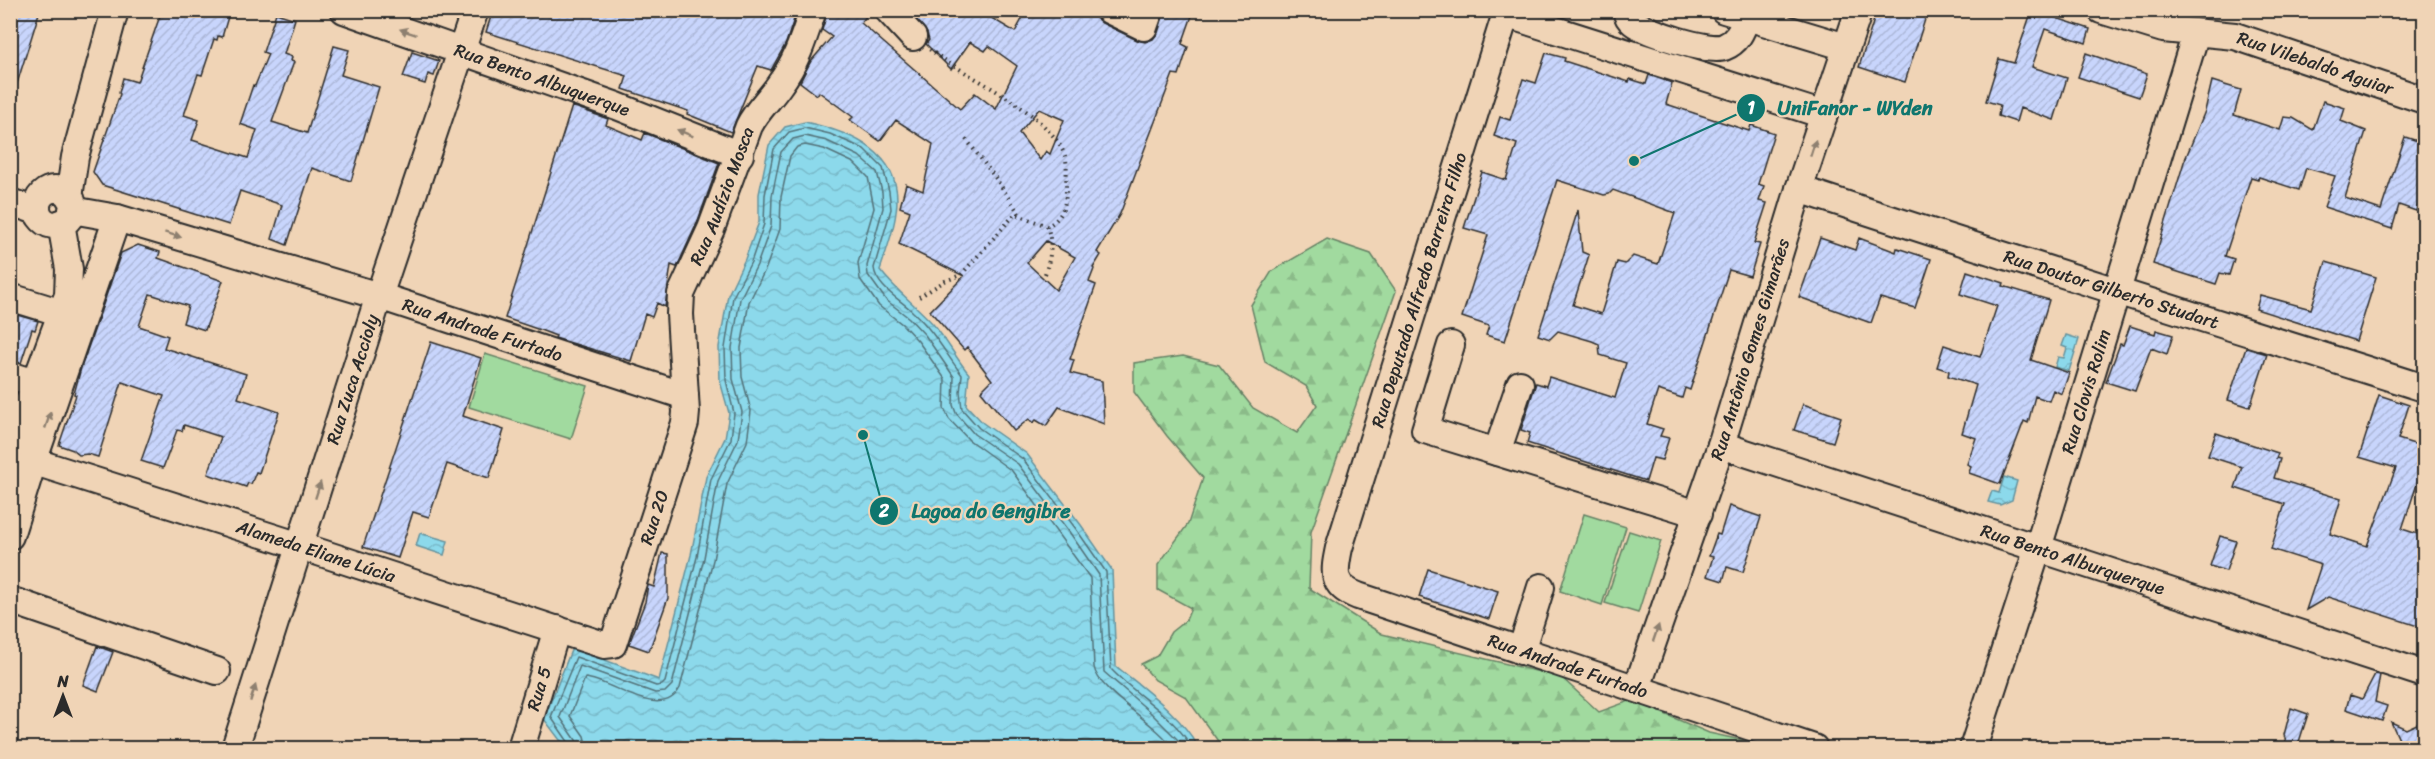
<svg xmlns="http://www.w3.org/2000/svg" width="2435" height="759" font-family="Sriracha,sans-serif">
<style>
.grass{fill:#a1da9f;stroke:#668265;stroke-width:1.5}
.forest{fill:url(#forest-firs);stroke:#668265;stroke-width:1.5}
.water{fill:url(#water-waves);stroke:#65939e;stroke-width:1.5}
.lines{fill:none;stroke-linecap:round;stroke-linejoin:round}
.shore{stroke:#527178;stroke-width:1.5}
.building{fill:url(#building-hatch);stroke:#2b2b2b;stroke-width:1.5;fill-rule:evenodd}
.minor-casing{stroke:#2b2b2b;stroke-width:30}
.path{stroke:#2b2b2b;stroke-width:4;stroke-dasharray:1.5 4.5;stroke-linecap:butt}
.minor{stroke:#f0d4b6;stroke-width:26}
.oneway{fill:#8e8070}
.labels{text-anchor:middle;dominant-baseline:central;stroke-width:4.5;stroke-linejoin:round;paint-order:stroke}
.street-label{font-size:18px;fill:#2b2b2b;stroke:#f0d4b6}
.leader{fill:none;stroke:#0f766e;stroke-width:2}
.callout-dot{fill:#0f766e;stroke:#f0d4b6;stroke-width:2}
.mark-label{font-size:18px;text-anchor:middle;font-weight:bold;fill:#fff}
.callout-label{font-size:20px;text-anchor:middle;font-weight:bold;fill:#0f766e;stroke:#f0d4b6;stroke-width:4.5;stroke-linejoin:round;paint-order:stroke}
</style>
<defs>
<pattern id="forest-firs" width="22" height="20" patternUnits="userSpaceOnUse" patternTransform="scale(1.5)"><rect width="22" height="20" fill="#a1da9f"/><path d="M5 1l3.5 6h-7zM16 11l3.5 6h-7z" fill="#8bbb89"/></pattern>
<pattern id="water-waves" width="16" height="10" patternUnits="userSpaceOnUse" patternTransform="scale(1.5)"><rect width="16" height="10" fill="#8cd9eb"/><path d="M0 5q4-4 8 0t8 0" fill="none" stroke="#79baca"/></pattern>
<pattern id="building-hatch" width="6" height="6" patternUnits="userSpaceOnUse" patternTransform="scale(1.5)"><rect width="6" height="6" fill="#c8d5fc"/><path d="M-1 1l2-2M0 6l6-6M5 7l2-2" fill="none" stroke="#acb7d8"/></pattern>
</defs>
<rect width="100%" height="100%" fill="#f0d4b6"/>
<filter id="ink" filterUnits="userSpaceOnUse"><feTurbulence type="fractalNoise" baseFrequency=".0167" numOctaves="2"/><feDisplacementMap in="SourceGraphic" scale="12" xChannelSelector="R" yChannelSelector="G"/><feConvolveMatrix kernelMatrix="1 2 1 2 8 2 1 2 1" color-interpolation-filters="sRGB"/></filter>
<g filter="url(#ink)">
<!-- grass -->
<path class="grass" d="M485 354 588 386 571 439 469 407Z
M1584 514 1626 527 1602 605 1560 591Z
M1629 531 1661 541 1638 613 1605 603Z"/>
<!-- forest -->
<path class="forest" d="M1327 239 1371 254 1396 291 1311 532 1309 588 1382 634 1561 677 1599 712 1632 700 1709 733 1778 748H1223L1186 697 1155 680 1141 664 1157 656 1171 632 1186 620 1191 608 1158 590V565L1188 524 1203 478 1167 436 1134 392V363L1183 356 1219 365 1253 408 1297 433 1317 405 1306 386 1265 362 1251 305 1272 271Z"/>
<!-- water -->
<path class="water" d="M805 122C851 132 905 153 896 212 894 231 886 251 880 270 896 291 915 304 933 324 946 339 956 358 969 374L966 405 983 423 1027 454 1081 525 1112 570 1116 666C1146 691 1180 714 1199 748H566L544 719 572 648 659 680 691 555 706 477 725 438 729 413 720 381 719 347 728 295 745 259 759 222V194L769 145 785 127Z
M2066 335 2079 339 2069 371 2055 367 2058 357 2064 358 2067 348 2062 346Z
M2004 477 2017 481 2012 500 2000 505 1988 502 1992 491 1999 493Z
M420 533 448 541 444 555 416 546Z"/>
<g class="lines">
<!-- shore -->
<path class="shore" d="M570 748 569 743 551 717 576 657 656 686 662 685 665 682 697 557 711 479 731 439 734 413 726 380 725 348 733 297 751 262 764 224 765 195 774 149 789 132 805 128 830 134 864 149 883 168 889 191 891 209 874 268C876 287 901 300 913 312 933 330 946 354 962 375L960 392 962 409 979 428 1023 459 1076 529 1106 572 1111 669C1137 697 1173 714 1192 748
M578 748 576 740 560 717 580 666 655 693 665 692 672 685 704 558 718 481 738 440 742 412 733 379 732 348 740 299 757 265 771 226 772 196 781 152 793 139 805 136 827 141 859 156 877 172 882 192 883 208 867 266 868 275 886 300 909 318 925 335 954 377 953 405 956 413 974 434 1018 464 1070 533 1099 575 1104 672 1149 711 1178 740 1184 748
M587 748 584 736 570 716 585 678C612 680 661 723 680 688L713 560 727 484 747 442 751 411 742 377 741 348 749 302 766 268 780 229 781 197 790 156 797 147 805 145 824 149 854 163 868 177 874 208 858 263 860 279 879 306 902 324 918 341 945 379 944 408 949 419 969 440 1012 471 1090 578 1094 667C1098 692 1157 723 1173 748"/>
</g>
<!-- building -->
<path class="building" d="M10 10H40L14 93H10Z
M162 10H230L222 37 218 36 217 40 214 39 202 75 198 74 184 115 199 120 192 140 248 158 257 130 240 124 253 85 255 86 268 54 263 52 276 13 295 19 284 54 292 57 291 61 294 62 272 122 307 133 334 46 349 50 341 75 379 87 351 181 312 168 287 245 272 239 282 205 240 191 229 225 102 185 93 172 120 94 119 93 123 78 137 82Z
M493 10H797L786 43 771 70 758 66 731 132 687 114 688 111 623 89 627 76 486 32Z
M828 10H871L861 23 960 109 975 93 996 109 1017 66 989 46 985 51 970 42 951 69 926 44 929 40 927 33 909 10H978L1015 32 1027 10H1094L1096 18 1102 23 1137 40 1145 42 1153 39 1158 33 1165 10H1194L1182 44 1188 47 1179 75 1173 74 1120 214 1097 252 1101 255 1093 268 1094 269 1089 282 1096 285 1070 359 1074 360 1070 373 1102 381 1104 424 1059 407 1046 426 1036 420 1033 423 1029 419 1014 431 981 391 992 380 967 347 964 350 930 311 964 276 899 244 910 211 900 207 906 184 923 191 933 144 896 120 880 141 850 120 853 117 819 92 817 95 800 82 811 61 832 37 822 30ZM1039 109 1064 120 1050 154 1046 151 1040 160 1019 133ZM1046 241 1075 257 1056 290 1027 263Z
M1877 10H1928L1905 82 1859 67Z
M2032 10 2090 29 2086 43 2045 29 2032 67 2067 78 2054 120 2020 108 2016 122 1998 116 2000 105 1986 101 1999 59 2014 63Z
M412 52 439 61 434 76 428 74 425 84 403 77Z
M1546 53 1565 58 1564 61 1629 82 1630 79 1646 84 1649 75 1672 83 1666 104 1749 131 1751 125 1774 133 1758 184 1764 186 1759 201 1767 203 1754 243 1760 244 1750 276 1729 270 1690 390 1685 388 1682 398 1658 390 1647 424 1663 429 1660 436 1669 438 1662 460 1653 458 1646 481 1527 443 1530 433 1521 430 1536 383 1546 386 1549 377 1615 398 1626 363 1600 355 1599 344 1592 341 1558 331 1550 339 1538 335 1578 210 1582 252 1589 255 1573 305 1601 314 1617 262 1625 264 1633 256 1658 264 1675 213 1613 190 1609 194 1604 195 1557 180 1505 341 1486 335 1489 326 1462 317 1488 235 1464 228 1482 172 1506 180 1517 144 1494 136 1500 117 1510 120 1523 79 1536 83Z
M2086 53 2147 74 2139 97 2078 77Z
M2212 81 2241 90 2234 115 2280 130 2284 117 2293 118 2313 130 2323 101 2345 108 2341 121 2366 131 2345 198 2381 210 2405 137 2424 143V203L2419 202 2416 211 2399 205 2392 229 2324 207 2335 176 2306 168 2299 190 2259 177 2258 179 2251 177 2225 256 2234 259 2229 275 2220 273 2216 284 2153 264 2184 162 2205 111Z
M572 106 608 119 606 125 642 140 645 133 719 163 697 223 677 267 671 265 665 307 657 303 652 317 645 314 631 361 555 338 556 336 543 331 505 318Z
M1820 238 1855 250 1859 238 1896 252 1897 248 1931 259 1915 308 1880 298 1871 323 1799 297Z
M138 245 160 252 158 258 223 281 205 330 183 323 188 306 150 294 139 326 168 336 164 348 246 374 238 398 279 412 259 473 256 472 251 484 248 483 246 487 208 474 221 437 184 425 182 431 177 430 163 468 141 461 164 396 122 382 98 457 88 454 79 455 73 450 59 445 76 395 74 394 81 368 121 253Z
M2326 262 2376 277 2356 341 2256 309 2260 295 2311 309Z
M1967 271 2004 283 2003 286 2049 300 2031 360 2069 373 2062 394 2053 390 2049 401 2035 396 2028 423 2024 421 2000 484 1969 473 1971 466 1967 464 1976 438 1962 433 1976 385 1948 376 1949 371 1937 367 1944 345 1980 357 1997 306 1960 294Z
M10 313 38 321 35 330 32 329 21 363 10 360Z
M2130 326 2155 334 2156 330 2173 335 2167 354 2151 348 2135 391 2106 382 2120 344 2123 345Z
M431 342 481 358 463 416 504 430 489 478 447 464 429 517 413 512 398 558 363 547Z
M2246 348 2267 354 2250 407 2228 400Z
M2379 395 2409 405 2398 439 2424 447V463L2402 529 2424 536V628L2328 597 2306 610 2321 565 2271 549 2285 504 2235 488 2242 467 2208 456 2216 433 2278 453 2276 458 2280 459 2274 478 2341 499 2330 534 2367 546 2396 468 2359 457Z
M1803 404 1841 417 1833 442 1794 430Z
M1729 506 1761 517 1743 572 1727 567 1723 581 1707 576 1713 557 1709 556 1717 534 1720 535Z
M2220 536 2236 541 2226 571 2210 566Z
M662 553 668 554V598L649 651 629 644 645 602 648 585 654 587Z
M1428 569 1498 591 1489 619 1419 597Z
M97 646 113 652 98 691 83 685Z
M2375 674 2380 675 2375 702 2387 706 2382 721 2346 709 2350 695 2362 699Z
M2291 708 2308 714 2297 748H2288L2284 735Z
M2391 722 2406 729 2419 723 2424 736V748H2403Z"/>
<g class="lines">
<!-- minor casing -->
<g class="minor-casing">
<g id="minor">
<path id="s1" d="M344 10 617 106 740 155"/>
<path d="M888 10 913 37"/>
<path d="M1109 10 1144 27 1150 10"/>
<path id="s2" d="M1507 10 1339 548C1334 572 1331 586 1358 596L1814 748"/>
<path d="M1626 10C1627 15 1629 19 1633 22 1646 32 1709 53 1724 47 1737 42 1742 31 1746 18"/>
<path d="M1724 10 1846 47"/>
<path id="s3" d="M2101 10 2163 29 2235 36 2424 100"/>
<path d="M1505 14 1824 115"/>
<path id="s4" d="M1799 189C2007 258 2216 322 2424 388"/>
<circle cx="55" cy="207" r="18"/>
<path d="M69 197 75 157 115 10"/>
<path d="M10 202 37 211"/>
<path id="s5" d="M72 210 117 218 379 296 685 396"/>
<path d="M10 297 62 313"/>
<path d="M1451 345 1425 430 1698 514"/>
<path d="M10 375 35 383"/>
<path id="s6" d="M1721 445 2424 674"/>
<path d="M10 452 68 295 69 269 61 223"/>
<path d="M1497 452 1520 384"/>
<path id="s7" d="M10 454 300 546 604 645 613 644 685 423 686 412 680 314 681 294 711 229 749 126C757 110 770 99 780 84 797 61 804 37 813 10"/>
<path d="M10 536 33 462 117 218"/>
<path d="M10 600 217 671"/>
<path d="M1521 651 1541 587"/>
<path id="s8" d="M1637 688 1721 445 1799 189 1859 10"/>
<path id="s9" d="M235 748 379 296 475 10"/>
<path id="s10" d="M521 748 557 629"/>
<path id="s11" d="M1973 748 2038 548 2196 33"/>
</g>
</g>
<!-- path -->
<path class="path" d="M966 139 997 180 1020 215
M1045 274C1051 256 1053 244 1047 226
M919 297 945 281 961 275 1015 214 1047 226C1063 218 1066 205 1066 188 1066 178 1068 165 1065 156 1049 111 965 77 929 49"/>
<!-- minor -->
<use href="#minor" class="minor"/>
</g>
<!-- one-way arrows -->
<defs><path id="oneway-solid" d="M-6-.8H1V-3.2L6.5 0L1 3.2V.8H-6Z" transform="scale(1.5)"/></defs>
<g class="oneway">
<use href="#oneway-solid" transform="translate(408 32) rotate(-161)"/>
<use href="#oneway-solid" transform="translate(685 133) rotate(-158)"/>
<use href="#oneway-solid" transform="translate(1813 148) rotate(-72)"/>
<use href="#oneway-solid" transform="translate(173 235) rotate(17)"/>
<use href="#oneway-solid" transform="translate(48 420) rotate(-71)"/>
<use href="#oneway-solid" transform="translate(318 490) rotate(-72)"/>
<use href="#oneway-solid" transform="translate(1656 633) rotate(-71)"/>
<use href="#oneway-solid" transform="translate(253 693) rotate(-72)"/>
</g>
</g>
<g class="labels">
<!-- street labels -->
<g class="street-label">
<text stroke="none"><textPath href="#s3" startOffset="222">Rua Vilebaldo Aguiar</textPath></text>
<text stroke="none"><textPath href="#s1" startOffset="210">Rua Bento Albuquerque</textPath></text>
<text stroke="none"><textPath href="#s7" startOffset="1101">Rua Audízio Mosca</textPath></text>
<text stroke="none"><textPath href="#s4" startOffset="328">Rua Doutor Gilberto Studart</textPath></text>
<text transform="translate(1419 290) rotate(-73)">Rua Deputado Alfredo Barreira Filho</text>
<text stroke="none"><textPath href="#s5" startOffset="428">Rua Andrade Furtado</textPath></text>
<text stroke="none"><textPath href="#s8" startOffset="357">Rua Antônio Gomes Gimarães</textPath></text>
<text stroke="none"><textPath href="#s9" startOffset="387">Rua Zuca Accioly</textPath></text>
<text stroke="none"><textPath href="#s11" startOffset="374">Rua Clovis Rolim</textPath></text>
<text stroke="none"><textPath href="#s7" startOffset="766">Rua 20</textPath></text>
<text stroke="none"><textPath href="#s7" startOffset="321">Alameda Eliane Lúcia</textPath></text>
<text stroke="none"><textPath href="#s6" startOffset="370">Rua Bento Alburquerque</textPath></text>
<text stroke="none"><textPath href="#s2" startOffset="844">Rua Andrade Furtado</textPath></text>
<text stroke="none"><textPath href="#s10" startOffset="62">Rua 5</textPath></text>
</g>
</g>
<!-- callouts -->
<path class="leader" d="M1634 161L1751 108M863 435L884 511"/>
<g class="callout-dot">
<circle cx="1634" cy="161" r="6"/>
<circle cx="863" cy="435" r="6"/>
<circle cx="1751" cy="108" r="15"/>
<circle cx="884" cy="511" r="15"/>
</g>
<g class="mark-label">
<text x="1751" y="114">1</text>
<text x="884" y="517">2</text>
</g>
<g class="callout-label">
<text x="1855" y="115">UniFanor - WYden</text>
<text x="991" y="518">Lagoa do Gengibre</text>
</g>
<!-- margin -->
<rect width="2435" height="759" fill="none" stroke="#f0d4b6" stroke-width="36"/>
<rect x="18" y="18" width="2399" height="723" fill="none" stroke="#2b2b2b" stroke-width="2" filter="url(#ink)"/>
<!-- north arrow -->
<g transform="translate(63 696)" stroke="#f0d4b6" stroke-width="4.5" paint-order="stroke">
<path d="M0-4.5L10 22L0 15L-10 22Z" fill="#2b2b2b"/>
<text y="-9" font-size="16" font-weight="bold" text-anchor="middle" fill="#2b2b2b">N</text>
</g>
</svg>
